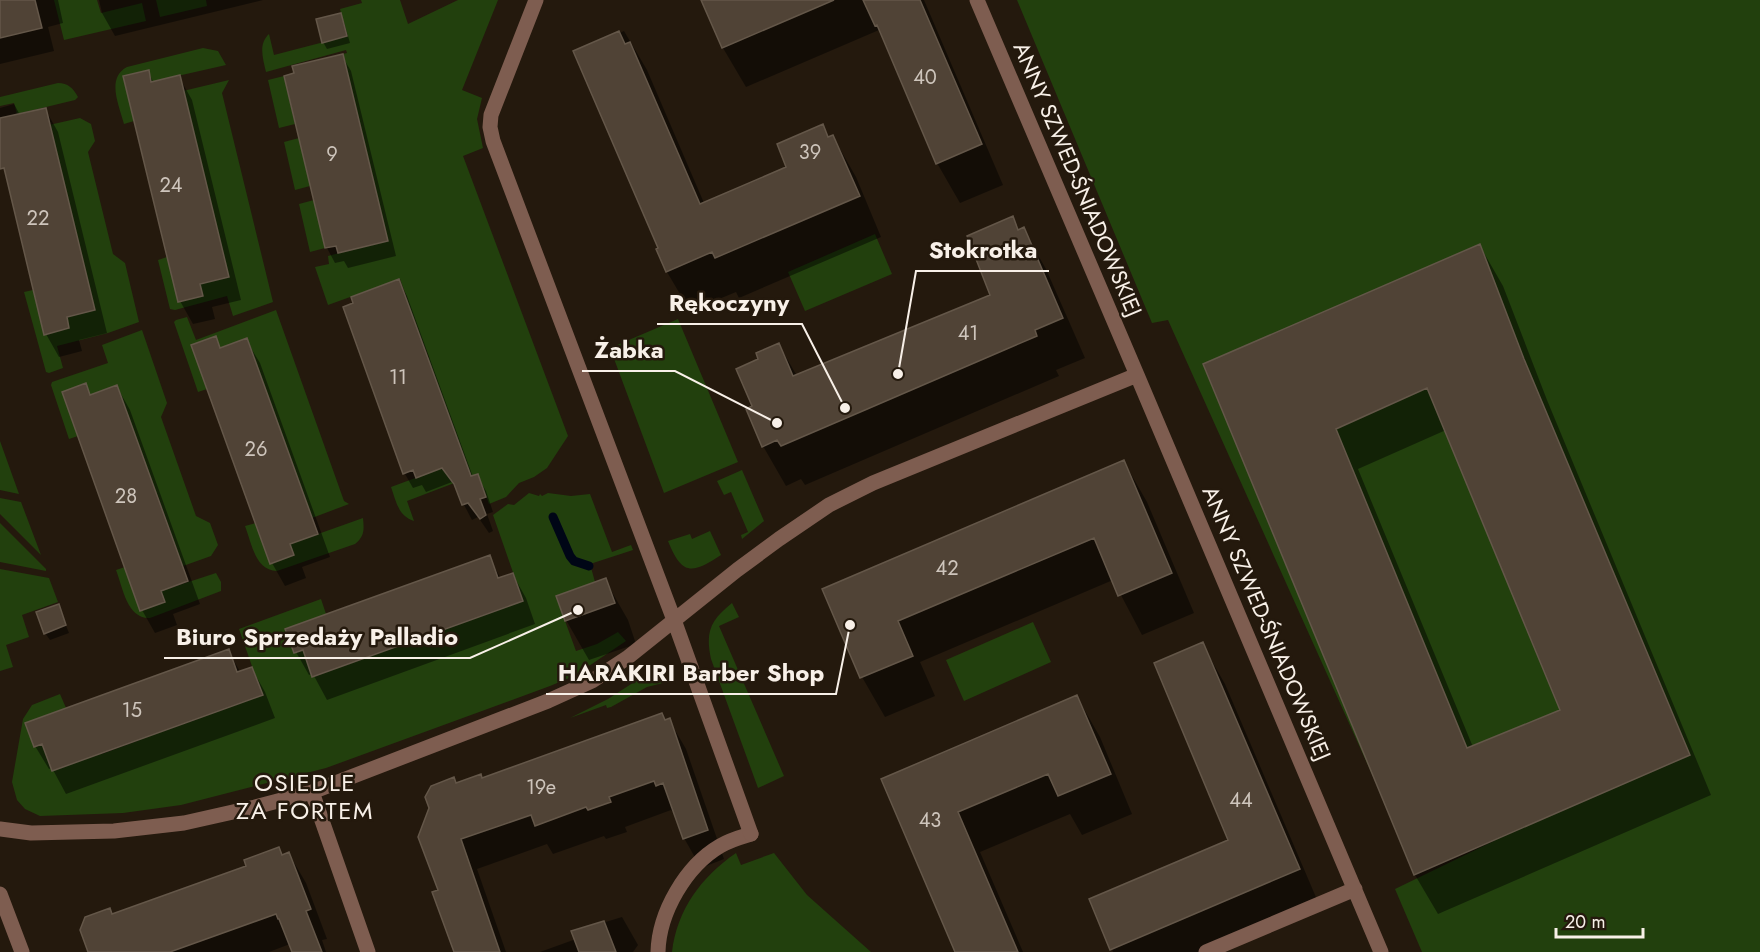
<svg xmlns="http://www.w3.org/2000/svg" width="1760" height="952" font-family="Jost,sans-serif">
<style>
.green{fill:#22400d}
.shadow{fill:#0007;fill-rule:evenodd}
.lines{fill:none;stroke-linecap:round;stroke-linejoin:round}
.stream{stroke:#000616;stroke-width:9}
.building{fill:#504336;stroke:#645749;stroke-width:1.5;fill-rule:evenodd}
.pedestrian{stroke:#7e5d50;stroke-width:15}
.minor{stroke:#7e5d50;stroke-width:15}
.labels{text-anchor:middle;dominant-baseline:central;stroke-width:5;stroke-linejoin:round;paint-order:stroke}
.number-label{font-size:20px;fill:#cec5bc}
.street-label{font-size:22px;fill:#f8f0e8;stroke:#24190d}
.neighbourhood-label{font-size:24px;letter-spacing:1.5px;fill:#f8f0e8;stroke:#24190d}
.leader{fill:none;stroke:#f8f0e8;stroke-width:2}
.callout-dot{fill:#f8f0e8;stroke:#24190d;stroke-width:2}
.callout-label{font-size:24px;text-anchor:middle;font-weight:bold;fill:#f8f0e8;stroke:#24190d;stroke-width:5;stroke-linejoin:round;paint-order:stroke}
</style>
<rect width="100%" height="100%" fill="#24190d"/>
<!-- green -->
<path class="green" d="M54 0H97L101 13 142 3 146 21 64 40Z
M156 0H206L207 6 160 17Z
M361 0H400L408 24 458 0H498L462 90 482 98 477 119 483 148 463 156 568 436 547 468 534 477 519 483 506 497 489 504 478 474 407 501 414 521C398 516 396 501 391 487L464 460 436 380 423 361 429 358 414 320 401 301 407 298 400 279 328 305 315 267 329 264 328 256 388 240 383 221 378 222V198L343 54 347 53 346 50 266 72C263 59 258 44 269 34L274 55 347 36 340 9 362 3Z
M1017 0H1760V952H1422L1395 889 1496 840 1415 870 1168 320 1152 323Z
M203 48 218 51 226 65 151 82 148 70 123 76 134 121 124 124C119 105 106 78 127 67Z
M284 76 295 124 279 128 268 80Z
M229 80 222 93 273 302 233 316 227 296 175 310 170 309 158 260 167 257 179 302 203 296 200 284 229 277 183 91Z
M58 83C68 83 73 88 78 97L75 100 17 114 14 103 0 106V97Z
M80 118 91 124 95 141 88 152 113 254 125 263 139 322 108 333 57 346 63 368 49 373 46 372 24 292 33 290 45 335 69 328 67 317 95 310 49 125Z
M299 138 310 186 295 190 284 142Z
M314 200 325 248 310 252 299 204Z
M875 234 892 274 805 311 788 272Z
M276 310 344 501 349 504 312 518 247 338 220 348 207 389 198 392 174 322 176 320 187 317 196 340Z
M678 319 738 462 664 493 610 348Z
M142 330 167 403 161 417 196 516 210 523 218 545 211 556 183 566 157 493 151 495 149 473 135 435 130 436 128 414 117 385 90 395 86 383 62 392 78 436 69 439 51 385 52 382 108 363 102 345Z
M0 441 19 494 0 490Z
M742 470 764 521 742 539 741 535 748 532 731 492 724 495 717 481Z
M529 493 539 496 540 494 542 496 548 493 571 496 590 494 612 552 631 545 633 550 590 564 595 582 556 596 576 651 597 644 618 632 626 641 574 676 550 686 326 768 181 805 123 813 40 816 25 809 17 800 12 782 23 719 32 705 60 694 66 708 25 723 34 747 42 744 52 771 80 761 99 748 102 754 140 740 138 734 158 727 161 732 198 719 197 713 217 706 220 711 262 695 239 629 321 599 326 614 294 653 303 650 313 677 523 601 493 515 508 504 514 505Z
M0 498 21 502 41 555 0 514Z
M363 518C364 529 365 536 355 544L277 571C255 570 252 544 245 526L256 523 270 564 294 555 290 544Z
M0 523 46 569V571L0 562Z
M710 531 721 555C692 574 682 576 668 541L690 534 692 539Z
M125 567 141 611 164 602 161 591 216 573 221 582V591L150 618C127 619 123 588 116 570Z
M0 569 49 578 58 602 22 615 29 637 6 645 13 667 0 671Z
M732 603 739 617 719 626 784 776 758 788 711 659C705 631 711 620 732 603Z
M1033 622 1051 662 964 701 946 660Z
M653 673 663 675 671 681 647 687 611 707 607 708 606 705 570 718 608 699 642 677Z
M736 853 741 865 774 853 807 895 871 952H672C677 910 701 877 736 853Z"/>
<!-- shadow -->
<path class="shadow" d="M0 0H58L63 23 48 27 54 51 0 64Z
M99 0H263L115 36 102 13Z
M711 0H924L1003 185 960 203 937 163 879 30 746 87 723 48Z
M340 14 344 22 350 43 327 49 323 42Z
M624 31 647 70 704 203 788 168 822 126 829 138 833 137 856 177 881 237 739 298 736 292 690 311 667 272 658 250 660 249 575 52Z
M342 56 351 71 396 256 348 268 344 261 335 263 327 248 286 77Z
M148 72 154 83 179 77 192 100 241 300 212 307 215 319 193 324 180 301Z
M14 104 20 115 45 109 58 132 107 333 79 340 82 351 59 357 46 334 0 147V108Z
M1012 218 1019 231 1023 229 1046 269 1085 358 1056 370 1059 376 805 485 801 479 786 486 763 446 754 407 760 360 779 345 797 376 992 296Z
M1480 246 1503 286 1547 400 1711 795 1438 914 1415 875 1205 365ZM1446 430 1562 711 1473 747 1358 469Z
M399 281 407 296 473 477 477 476 486 491 493 512 487 514 493 531 489 533 478 517 472 520 452 482 426 492 422 485 413 488 405 474 345 308Z
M215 338 221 349 246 340 260 363 330 557 302 567 306 578 285 586 272 563Z
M85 385 91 396 117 387 130 410 200 604 173 614 177 625 155 633 142 610Z
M1124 462 1147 502 1194 613 1142 635 1113 580 920 662 935 696 885 717 862 677 824 589Z
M489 557 501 579 513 575 526 598 535 624 327 700 313 674 309 675 296 652Z
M605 580 628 620 636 644 589 660 566 620Z
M58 606 69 633 50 640 45 633Z
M1202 644 1225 684 1321 909 1221 952H1113L1112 949 1230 841Z
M228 651 241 673 252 669 265 692 275 718 66 794 52 768 49 769 35 746Z
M1077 697 1100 737 1132 814 1082 835 1070 814 980 852 1023 952H957L883 780Z
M669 720 686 749 724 859 701 868 684 838 675 814 671 810 625 827 627 832 606 839 604 836 553 854 547 844 477 869 506 952H457L440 890 457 785 482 780Z
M279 849 283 856 289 854 306 883 327 939 322 940 326 952H293L290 944 269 952H89L112 916 248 867Z
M622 917 638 945 633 952H540L576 939 573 932Z"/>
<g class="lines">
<!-- stream -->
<path class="stream" d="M553 517 570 556 574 561 589 566"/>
</g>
<!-- building -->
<path class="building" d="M0 0H35L42 28 0 38Z
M701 0H834L722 48Z
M863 0H920L982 144 936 164 877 25 875 26Z
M341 13 347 36 322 43 316 19Z
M619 31 625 44 630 42 700 204 786 167 777 144 823 124 828 137 833 135 860 196 715 258 712 252 666 272 656 249 658 248 573 51Z
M343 54 388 241 338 253 336 246 325 248 284 76 294 73 292 66Z
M149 70 151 82 180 75 229 277 200 284 203 296 178 302 123 76Z
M46 108 95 310 67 317 69 328 44 335 4 168 0 169V118Z
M1013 216 1018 230 1024 227 1063 318 1035 330 1037 336 865 410 781 446 777 440 762 447 746 409 752 406 736 369 758 359 756 353 779 343 793 376 990 295 967 236Z
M1480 244 1524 359 1690 755 1414 875 1203 364ZM1427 388 1560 710 1467 748 1336 429Z
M399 279 471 476 478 474 486 497 480 499 486 515 480 519 468 503 462 505 454 484 442 468 416 478 413 470 403 474 343 307 353 303 351 297Z
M216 336 220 348 247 338 318 534 290 544 294 555 270 564 191 345Z
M86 383 90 395 117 385 188 581 161 591 165 602 140 611 62 392Z
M1124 460 1172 573 1118 596 1094 538 898 621 913 656 860 678 822 589Z
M490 555 498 578 513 573 523 601 312 677 303 650 294 653 285 629Z
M606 578 615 603 565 621 556 596Z
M59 604 66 625 44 634 36 612Z
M1203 642 1300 869 1110 950 1089 899 1228 840 1154 663Z
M229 649 237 672 252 667 263 695 52 771 42 744 34 747 25 723Z
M1077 695 1111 774 1058 796 1048 774 958 812 1018 952H955L881 779Z
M662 713 665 720 670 718 708 830 683 839 663 783 656 786 654 781 609 797 611 802 588 810 586 807 535 826 531 815 461 839 500 952H454L432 892 438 890 418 837 429 808 425 797 431 786 454 777 456 783 481 774 482 778Z
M279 847 282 855 289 852 311 909 306 911 322 952H292L279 919H278L276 914 170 952H88L80 930 85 917 110 908 112 914 246 866 244 860Z
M604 921 616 952H579L571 931Z"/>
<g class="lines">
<!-- pedestrian -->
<path class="pedestrian" d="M658 952C659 912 686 866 720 846 730 840 741 837 751 834"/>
<!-- minor -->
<path class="minor" d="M536 0 491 115 490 127 493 141 674 620 751 834
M977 0 1137 375
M312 792 368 952
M0 829 31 833 114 831 184 823 255 807 312 792 548 701 592 681 627 658 737 570 779 539 829 505 873 483 1137 375 1381 952
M0 894 22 952
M1206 952 1355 889"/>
</g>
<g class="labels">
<!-- number labels -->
<g class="number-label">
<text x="925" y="77">40</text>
<text x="810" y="152">39</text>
<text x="332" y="154">9</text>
<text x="171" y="185">24</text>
<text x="38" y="218">22</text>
<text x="968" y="333">41</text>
<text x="398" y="377">11</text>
<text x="256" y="449">26</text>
<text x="126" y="496">28</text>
<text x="947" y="568">42</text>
<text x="132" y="710">15</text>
<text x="541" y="787">19e</text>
<text x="1241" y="800">44</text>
<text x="930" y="820">43</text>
</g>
<!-- street labels -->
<g class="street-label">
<text transform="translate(1078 179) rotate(67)">ANNY SZWED-ŚNIADOWSKIEJ</text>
<text transform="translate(1267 623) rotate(67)">ANNY SZWED-ŚNIADOWSKIEJ</text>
</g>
<!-- neighbourhood labels -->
<g class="neighbourhood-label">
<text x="305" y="782">OSIEDLE<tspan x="305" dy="28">ZA FORTEM</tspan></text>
</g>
</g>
<!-- callouts -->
<path class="leader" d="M898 374L916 271H1049M845 408L802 324H657M777 423L675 371H582M578 610L470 658H164M850 625L836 694H546"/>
<g class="callout-dot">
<circle cx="898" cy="374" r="6"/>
<circle cx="845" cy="408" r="6"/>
<circle cx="777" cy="423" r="6"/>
<circle cx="578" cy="610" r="6"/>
<circle cx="850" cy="625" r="6"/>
</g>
<g class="callout-label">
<text x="983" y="258">Stokrotka</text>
<text x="729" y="311">Rękoczyny</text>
<text x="629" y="358">Żabka</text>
<text x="317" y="645">Biuro Sprzedaży Palladio</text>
<text x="691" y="681">HARAKIRI Barber Shop</text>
</g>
<!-- scale -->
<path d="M1556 928v9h87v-9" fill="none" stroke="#f8f0e8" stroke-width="3"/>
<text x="1565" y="928" font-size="18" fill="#f8f0e8" stroke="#24190d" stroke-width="4.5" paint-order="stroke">20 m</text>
</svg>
